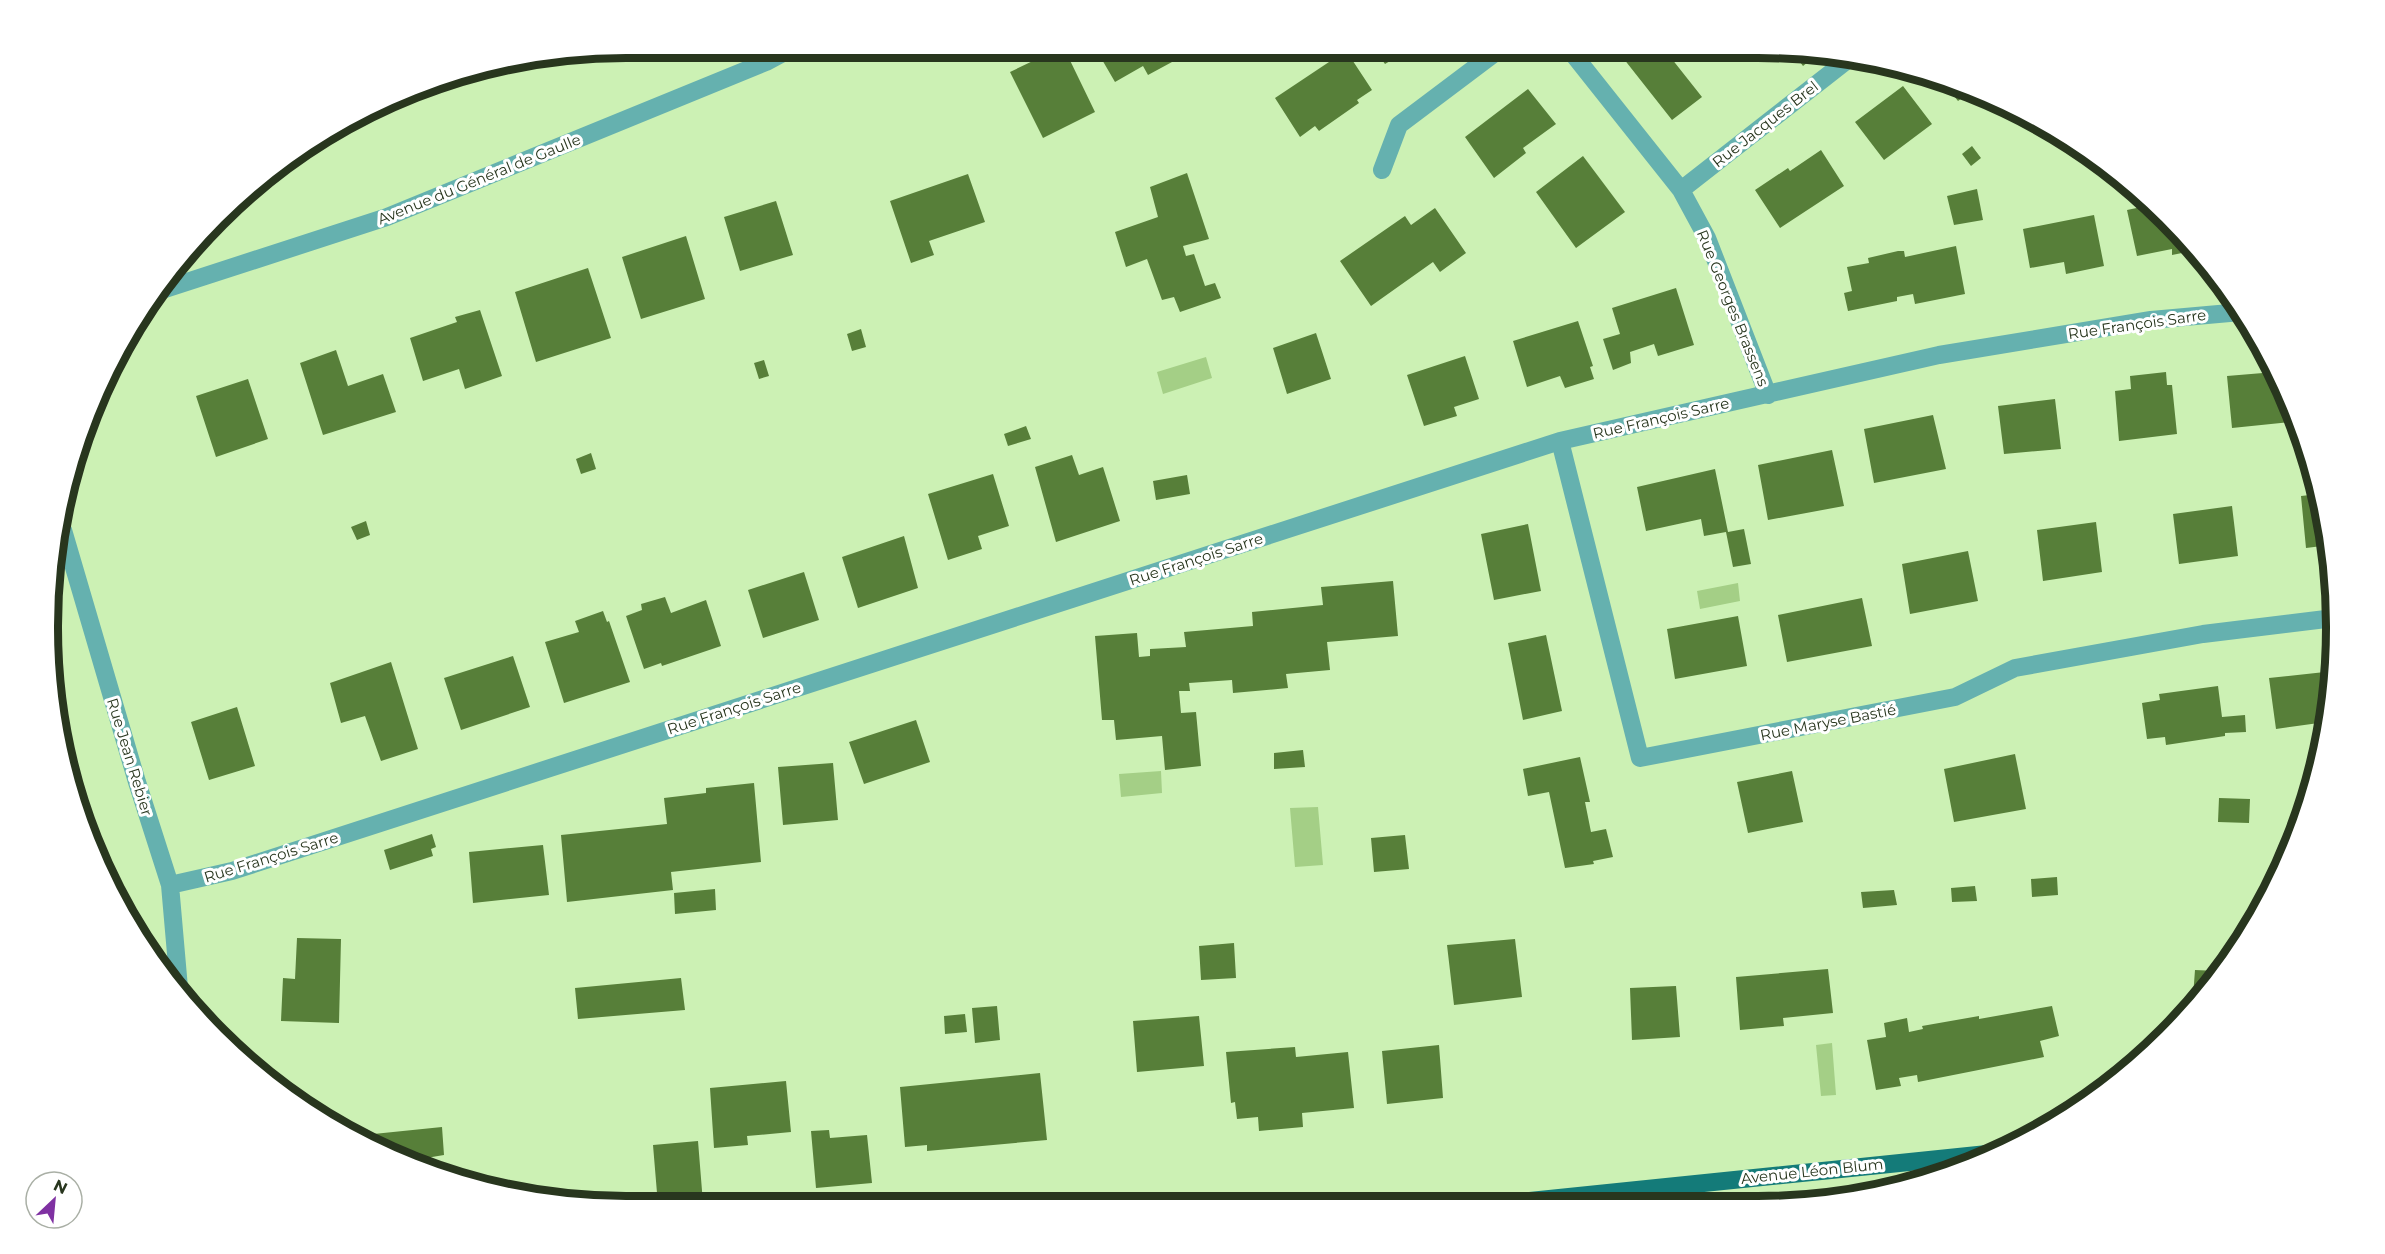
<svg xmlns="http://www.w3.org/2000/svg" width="2385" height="1254" font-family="Montserrat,sans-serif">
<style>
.water{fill:#a4cf86}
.building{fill:#577f39}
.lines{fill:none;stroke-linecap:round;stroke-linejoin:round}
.street{stroke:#65b1af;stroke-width:18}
.primary{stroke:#147b79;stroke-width:18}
.labels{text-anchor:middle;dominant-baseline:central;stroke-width:6;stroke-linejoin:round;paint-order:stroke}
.street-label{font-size:15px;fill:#28361e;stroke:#fff}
.rim{fill:none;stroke:#28361e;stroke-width:8}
</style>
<rect width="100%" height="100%" fill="#ccf1b4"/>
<!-- water -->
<path class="water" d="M1206 357 1212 378 1163 394 1157 372Z
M1738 583 1740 601 1700 609 1697 591Z
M1161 771 1162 793 1121 797 1119 774Z
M1318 807 1323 865 1295 867 1290 808Z
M1832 1043 1836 1095 1821 1096 1816 1045Z"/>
<!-- building -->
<path class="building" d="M1060 48H1064L1095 112 1043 138 1010 72Z
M1101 48 1165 49 1172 62 1148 75 1143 66 1115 82 1097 51Z
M1329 49H1345L1372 90 1357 100 1359 103 1319 131 1315 126 1300 137 1275 98 1335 58Z
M1374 49H1410L1385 64Z
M1616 49H1664L1702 97 1672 120Z
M1790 49H1796L1819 53 1803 66Z
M1942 81 1971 91 1958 101Z
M1903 86 1932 124 1884 160 1855 122Z
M1528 89 1556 124 1523 148 1526 153 1494 178 1465 137Z
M1972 146 1981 158 1971 166 1962 154Z
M1821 150 1844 186 1780 228 1755 190 1788 168 1790 171Z
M1583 156 1625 212 1576 248 1536 192Z
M1187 173 1209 239 1183 246 1186 256 1194 254 1205 286 1215 283 1221 298 1180 312 1174 297 1162 300 1147 259 1126 267 1115 232 1158 217 1150 187Z
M968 174 985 222 929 241 934 255 911 263 890 201Z
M1977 189 1983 220 1954 225 1947 196Z
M776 201 793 255 740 271 724 217Z
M2151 205 2194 246 2197 250 2172 255V249L2137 256 2127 210Z
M1435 208 1466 253 1440 272 1433 262 1371 306 1340 261 1405 216 1411 225Z
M2094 215 2104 266 2066 274 2064 262 2030 268 2023 229Z
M686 236 705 299 641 319 622 257Z
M1956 246 1965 294 1915 304 1913 294 1897 297V301L1848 311 1844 293 1852 291 1847 267 1869 263 1868 258 1898 251H1904L1905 257Z
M588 268 611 338 536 362 515 292Z
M1676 288 1694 345 1658 356 1654 344 1630 352 1631 363 1613 370 1603 339 1620 334 1612 308Z
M480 310 502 376 465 389 459 369 423 381 410 338 457 322 455 317Z
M1578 321 1593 366 1590 367 1594 379 1565 388 1560 376 1527 387 1513 341Z
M861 329 866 347 852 351 847 334Z
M1316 333 1331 379 1287 394 1273 348Z
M336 350 348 386 383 374 396 412 323 435 300 363Z
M1465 356 1479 399 1454 407 1457 416 1424 426 1407 375Z
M764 360 769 376 759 379 754 363Z
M2166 372 2167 385H2172L2177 434 2119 441 2115 391 2131 389 2130 376Z
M2275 372 2289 402 2291 422 2232 428 2227 376Z
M248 379 268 439 216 457 196 396Z
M2055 399 2061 449 2004 454 1998 406Z
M1933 415 1946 469 1874 483 1864 429Z
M1026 426 1031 439 1008 446 1004 434Z
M1832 450 1844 506 1768 520 1758 465Z
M591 453 596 469 581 474 576 459Z
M1072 455 1079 475 1103 467 1120 521 1056 542 1035 467Z
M1715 469 1728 532 1744 529 1751 564 1733 567 1726 532 1704 536 1701 519 1646 531 1637 487Z
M993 474 1009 526 978 536 982 549 948 560 928 494Z
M1187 475 1190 494 1156 500 1153 481Z
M2319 494 2330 545 2306 548 2301 496Z
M2232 506 2238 556 2179 564 2173 514Z
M366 521 370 535 357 540 351 527Z
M2096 522 2102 572 2043 581 2037 530Z
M1528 524 1541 591 1494 600 1481 534Z
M904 536 918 588 858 608 842 557Z
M1968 551 1978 601 1910 614 1902 564Z
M804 572 819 620 763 638 748 590Z
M1393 581 1398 636 1327 642 1330 670 1286 674 1288 688 1233 693 1232 680 1189 683 1190 691H1179L1181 713 1196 712 1201 766 1165 770 1162 736 1116 740 1114 720H1102L1095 636 1137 633 1139 657 1150 656V649L1186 647 1184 632 1253 626 1252 612 1323 605 1321 587Z
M665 597 671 613 706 600 721 646 662 666 661 663 644 669 626 616 642 610 641 604Z
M1862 598 1872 646 1787 662 1778 615Z
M603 611 607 622 609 621 630 682 564 703 545 642 579 632 575 621Z
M1738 616 1747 666 1675 679 1667 629Z
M1546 635 1562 711 1523 720 1508 643Z
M513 656 530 707 461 730 444 678Z
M391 662 418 749 381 761 365 716 341 723 330 683Z
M2334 671 2326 722 2276 729 2269 678Z
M2218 686 2222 717 2245 715 2246 732 2225 733V736L2166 745 2165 737 2147 739 2142 703 2160 700 2159 694Z
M237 707 255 766 209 780 191 722Z
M916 720 930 762 864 784 849 742Z
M1303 750 1305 767 1274 769V753Z
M2015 754 2026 809 1954 822 1944 769Z
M1580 757 1590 802H1585L1591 832 1606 829 1613 857 1593 861 1594 864 1565 868 1549 792 1528 796 1523 769Z
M833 763 838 820 783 825 778 767Z
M1792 771 1803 822 1748 833 1737 782Z
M754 783 761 862 671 872 673 890 567 902 561 835 667 824 664 798 706 793V788Z
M2219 798 2250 799 2249 823 2218 822Z
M432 834 436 847 431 849 433 856 390 870 384 850Z
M1405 835 1409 869 1374 872 1371 838Z
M543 845 549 895 473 903 469 852Z
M2057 877 2058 895 2032 897 2031 879Z
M1975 886 1977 901 1952 902 1951 888Z
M715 889 716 910 675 914 674 893Z
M1894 890 1897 905 1863 908 1861 892Z
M297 938 341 939 339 1023 281 1021 283 978 295 979Z
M1515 939 1522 997 1454 1005 1447 945Z
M1234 943 1236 978 1201 980 1199 946Z
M1828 969 1833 1013 1783 1018 1784 1026 1740 1030 1736 977Z
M2195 970 2218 971 2192 1010Z
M681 978 685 1010 578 1019 575 988Z
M1676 986 1680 1037 1632 1040 1630 988Z
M997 1006 1000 1040 975 1043 972 1008Z
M2052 1006 2059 1036 2040 1041 2044 1057 1918 1082 1917 1075 1899 1078 1901 1086 1876 1090 1867 1040 1886 1037 1884 1023 1907 1018 1909 1032 1923 1029 1922 1026 1979 1016V1019Z
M965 1014 967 1032 945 1034 944 1016Z
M1199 1016 1204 1066 1137 1072 1133 1021Z
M1439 1045 1443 1098 1387 1104 1382 1051Z
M1295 1047 1296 1057 1348 1052 1354 1108 1302 1113 1303 1127 1259 1131 1258 1117 1237 1119 1235 1102 1231 1103 1226 1052Z
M1040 1073 1047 1140 927 1151V1145L905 1147 900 1087Z
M786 1081 791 1132 747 1136 748 1145 714 1148 710 1088Z
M442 1127 444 1155 426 1158 427 1167 371 1146 354 1136Z
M829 1130 830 1138 867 1135 872 1183 816 1188 811 1131Z
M698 1141 703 1203 658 1205 653 1145Z"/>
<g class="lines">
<!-- street -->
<path class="street" d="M1569 49 1681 190 1707 238 1768 395
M1382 170 1399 125 1500 49
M1681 190 1850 58
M159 291 387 217 766 62 792 48
M1560 441 1640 758 1955 697 2015 668 2203 634 2334 618
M63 530 137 782 170 885 179 988
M170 885 232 871 1560 441 1939 355 2151 320 2241 312"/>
<!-- primary -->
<path class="primary" d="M1519 1202 1997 1153"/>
</g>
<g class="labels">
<!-- street labels -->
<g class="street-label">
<text transform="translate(1765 124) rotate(-38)">Rue Jacques Brel</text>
<text transform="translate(479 179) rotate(-22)">Avenue du Général de Gaulle</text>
<text transform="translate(1733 308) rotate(68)">Rue Georges Brassens</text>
<text transform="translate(2137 324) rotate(-8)">Rue François Sarre</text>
<text transform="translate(1661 418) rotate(-13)">Rue François Sarre</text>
<text transform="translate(1196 559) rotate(-18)">Rue François Sarre</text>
<text transform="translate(734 708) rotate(-18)">Rue François Sarre</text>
<text transform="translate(1828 722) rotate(-11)">Rue Maryse Bastié</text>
<text transform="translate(130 757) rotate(73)">Rue Jean Rebier</text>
<text transform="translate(271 857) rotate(-17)">Rue François Sarre</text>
<text transform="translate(1812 1171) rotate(-6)">Avenue Léon Blum</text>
</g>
</g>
<!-- crop -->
<path d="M0 0H2385V1254H0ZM626 58H1758A568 568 0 0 1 2326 626V628A568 568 0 0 1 1758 1196H626A568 568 0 0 1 58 628V626A568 568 0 0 1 626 58Z" fill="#fff" fill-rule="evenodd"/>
<path class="rim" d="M626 58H1758A568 568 0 0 1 2326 626V628A568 568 0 0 1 1758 1196H626A568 568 0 0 1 58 628V626A568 568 0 0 1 626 58Z"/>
<!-- north arrow -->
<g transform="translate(54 1200) rotate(26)"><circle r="28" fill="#ffffff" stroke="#a9afa5" stroke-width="1.5"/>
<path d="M0-4.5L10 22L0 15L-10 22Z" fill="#7f31a2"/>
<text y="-9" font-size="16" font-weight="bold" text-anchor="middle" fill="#28361e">N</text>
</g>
</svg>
